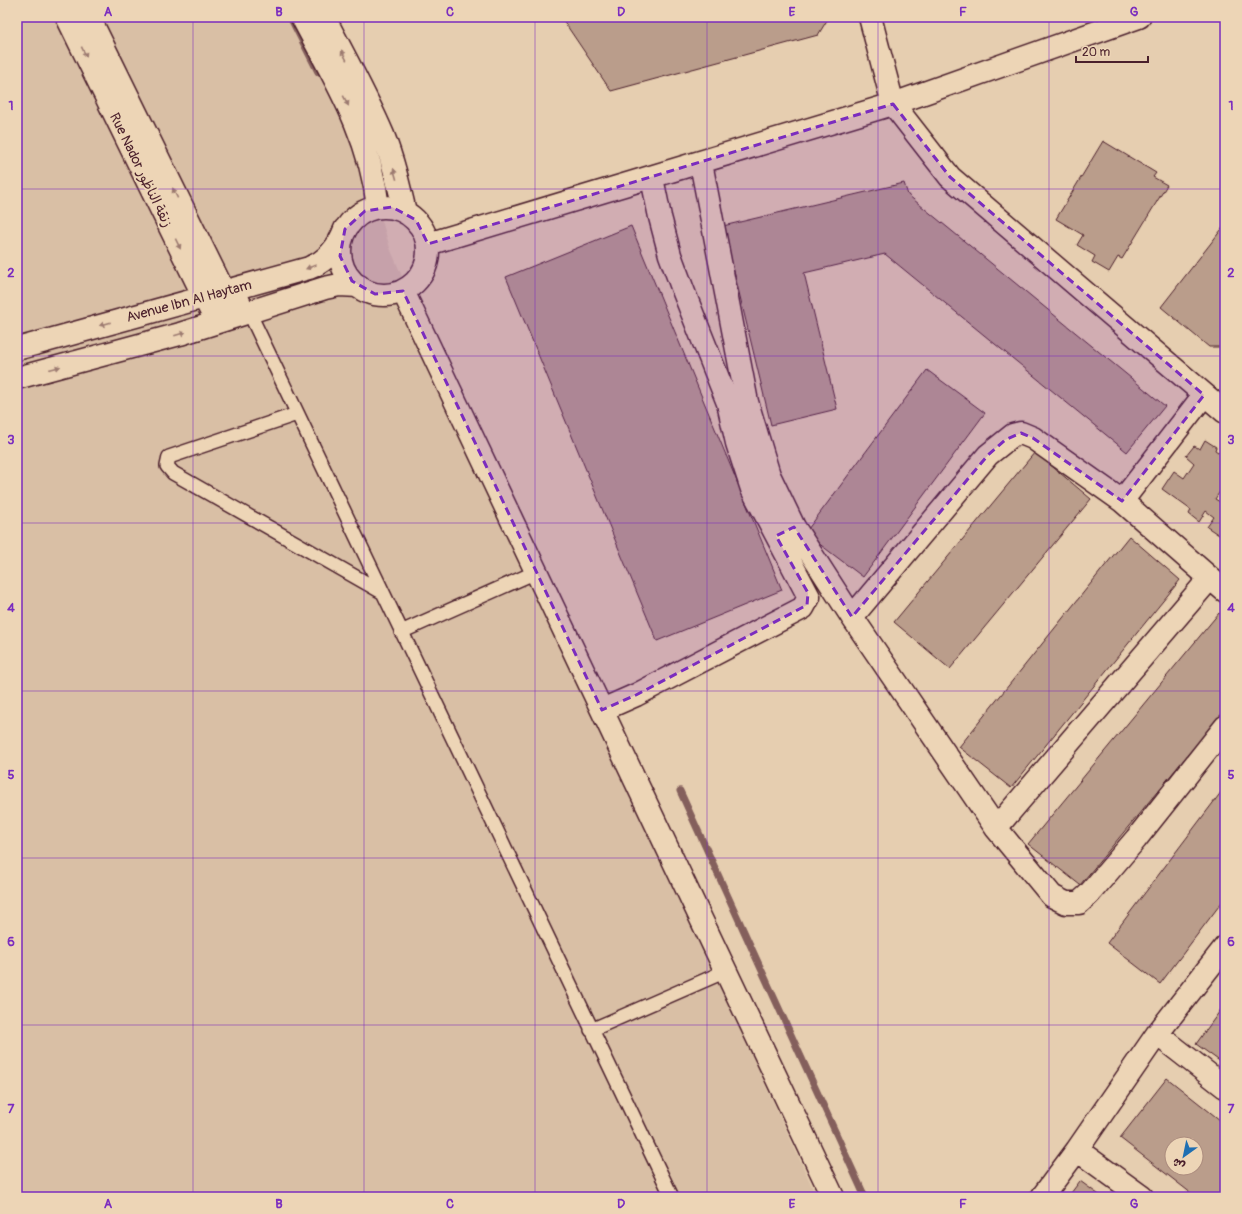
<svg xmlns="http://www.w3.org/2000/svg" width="1242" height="1214" font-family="Pangolin,'Playpen Sans Arabic',sans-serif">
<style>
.built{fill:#d9bfa5}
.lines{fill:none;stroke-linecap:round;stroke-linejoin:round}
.stream{stroke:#845f5c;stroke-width:7}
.building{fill:#ba9d8b;stroke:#4a1f2b;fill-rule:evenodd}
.lane-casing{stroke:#4a1f2b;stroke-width:16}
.street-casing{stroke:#4a1f2b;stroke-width:25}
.lane{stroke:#edd5b6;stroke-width:13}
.street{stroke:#edd5b6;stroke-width:22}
.oneway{fill:#9c7a70}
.marked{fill:#7b2cbf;fill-opacity:0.2;stroke:#7b2cbf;stroke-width:3;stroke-dasharray:8 5;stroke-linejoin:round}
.grid{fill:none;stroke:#7b2cbf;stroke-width:1;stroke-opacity:0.55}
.labels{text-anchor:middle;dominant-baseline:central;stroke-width:3.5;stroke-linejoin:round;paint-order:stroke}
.street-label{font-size:14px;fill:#4a1f2b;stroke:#edd5b6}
.neatline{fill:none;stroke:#7b2cbf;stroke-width:1.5}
.grid-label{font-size:13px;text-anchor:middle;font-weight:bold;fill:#7b2cbf}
</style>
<rect width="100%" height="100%" fill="#e6ceb0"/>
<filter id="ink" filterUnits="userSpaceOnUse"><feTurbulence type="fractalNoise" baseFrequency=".025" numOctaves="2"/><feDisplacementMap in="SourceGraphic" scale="8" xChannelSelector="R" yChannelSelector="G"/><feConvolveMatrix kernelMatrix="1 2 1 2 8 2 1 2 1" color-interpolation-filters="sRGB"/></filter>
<g filter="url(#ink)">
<!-- built -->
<path class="built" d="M17 17H299L352 119 390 248 504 516 817 1197H17Z"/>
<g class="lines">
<!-- stream -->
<path class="stream" d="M290 17 318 72
M680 791 865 1197"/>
</g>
<!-- building -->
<path class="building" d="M561 17H829L818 35 611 91Z
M1103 141 1156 173 1153 177 1167 185 1122 259 1118 257 1109 272 1092 262 1095 256 1077 245 1083 235 1056 219Z
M904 183 908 195 1165 406 1127 452 885 254 804 273 837 409 771 425 723 226Z
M1225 225V347H1209L1161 307Z
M631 226 782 590 657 641 506 277Z
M927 370 985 413 863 577 805 533Z
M1205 440 1216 447 1215 450 1225 457V484L1215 499 1225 505V539L1207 527 1214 517 1206 511 1199 522 1189 514 1191 510 1162 489 1174 471 1184 478 1194 463 1186 456 1194 446 1200 449Z
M1035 452 1091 499 950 669 894 622Z
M1129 536 1180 580 1011 788 959 747Z
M1219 613 1225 618V710L1080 885 1028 844Z
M1225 787V898L1160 984 1107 943Z
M1225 1004V1065L1196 1044Z
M1167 1078 1225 1124V1197H1196L1120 1138ZM1172 1144H1196V1168H1172Z
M1080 1181 1102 1197H1068Z"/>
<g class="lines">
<!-- lane casing -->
<g class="lane-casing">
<path id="lane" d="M237 287 672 1197
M297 414 169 457 167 466 173 473 382 592
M401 632 536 572
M591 1030 726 971"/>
</g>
<!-- street casing -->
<g class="street-casing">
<path id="street" d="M67 17 210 309
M89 17 230 304
M302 17C335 80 370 135 378 207
M324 17C344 56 366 95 383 135 393 160 399 186 405 212
M870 17 893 104 950 177 1225 412
M701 163 747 402 769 475 794 527 852 617 996 828 1052 896 1066 903H1079L1089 894 1136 839 1225 727
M340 251a44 44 0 1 1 88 0a44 44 0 1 1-88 0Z
M428 244 893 104 1139 17
M403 291 833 1197
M17 349 309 268C327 261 338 248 345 229
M17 378 180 334 325 288 339 285 359 286
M1210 578 1225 591
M852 617 988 455 1013 435 1021 433 1033 438 1122 501
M602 710 636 695 803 608 809 597 752 489 737 443 728 403 683 290 670 255 660 217 652 178
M996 828 1210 578 1122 501 1204 395
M1157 1034 1225 1087
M1077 1150 1142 1197
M1042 1197 1077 1150 1157 1034 1225 947"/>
</g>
<!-- lane -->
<use href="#lane" class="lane"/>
<!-- street -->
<use href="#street" class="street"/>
</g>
<!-- one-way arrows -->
<defs><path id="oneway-solid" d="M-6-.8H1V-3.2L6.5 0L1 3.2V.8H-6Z"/></defs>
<g class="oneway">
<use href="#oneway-solid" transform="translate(84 52) rotate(64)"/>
<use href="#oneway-solid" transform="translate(344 55) rotate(-117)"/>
<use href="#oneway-solid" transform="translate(346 101) rotate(63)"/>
<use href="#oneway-solid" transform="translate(395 174) rotate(-106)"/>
<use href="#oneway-solid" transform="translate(175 193) rotate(-116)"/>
<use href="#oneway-solid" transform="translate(178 244) rotate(64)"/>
<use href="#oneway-solid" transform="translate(311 267) rotate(159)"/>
<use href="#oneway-solid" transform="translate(105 324) rotate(164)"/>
<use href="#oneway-solid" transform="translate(180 334) rotate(-16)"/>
<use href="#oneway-solid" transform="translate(55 368) rotate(-15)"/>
</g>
</g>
<!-- marked area -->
<path class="marked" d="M893 104 950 177 1204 395 1122 501 1033 438 1021 433 1005 440 988 455 852 617 794 527 776 536 808 593 807 605 636 695 602 710 403 291 375 294 352 281 340 256 345 229 365 211 392 207 416 220 428 244Z"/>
<!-- grid -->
<path class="grid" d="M193 17V1197M364 17V1197M535 17V1197M707 17V1197M878 17V1197M1049 17V1197M17 189H1225M17 356H1225M17 523H1225M17 691H1225M17 858H1225M17 1025H1225"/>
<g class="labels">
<!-- street labels -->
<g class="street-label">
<text transform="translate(141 170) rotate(64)">Rue Nador زنقة الناظور</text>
<text transform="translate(189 301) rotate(-15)">Avenue Ibn Al Haytam</text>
</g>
</g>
<!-- margin -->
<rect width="1242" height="1214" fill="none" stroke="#edd5b6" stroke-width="44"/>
<!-- north arrow -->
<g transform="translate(1184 1156) rotate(213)"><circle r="19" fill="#edd5b6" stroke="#ac8c7e"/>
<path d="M0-3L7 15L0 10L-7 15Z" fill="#1f6fb2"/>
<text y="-6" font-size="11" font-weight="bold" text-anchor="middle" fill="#4a1f2b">ش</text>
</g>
<!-- scale -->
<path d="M1076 56v6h72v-6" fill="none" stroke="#4a1f2b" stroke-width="2"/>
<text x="1082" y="56" font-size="12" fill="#4a1f2b" stroke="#edd5b6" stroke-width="3" paint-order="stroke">20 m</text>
<rect x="22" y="22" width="1198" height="1170" class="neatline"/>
<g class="grid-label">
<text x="108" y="16">A</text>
<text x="279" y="16">B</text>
<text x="450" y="16">C</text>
<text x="621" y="16">D</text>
<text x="792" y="16">E</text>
<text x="963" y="16">F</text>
<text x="1134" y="16">G</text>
<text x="11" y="110">1</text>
<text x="1231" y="110">1</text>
<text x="11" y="277">2</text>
<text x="1231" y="277">2</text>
<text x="11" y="444">3</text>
<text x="1231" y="444">3</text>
<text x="11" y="612">4</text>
<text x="1231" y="612">4</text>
<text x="11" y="779">5</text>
<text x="1231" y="779">5</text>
<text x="11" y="946">6</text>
<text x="1231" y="946">6</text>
<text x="11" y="1113">7</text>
<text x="1231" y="1113">7</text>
<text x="108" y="1208">A</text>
<text x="279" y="1208">B</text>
<text x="450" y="1208">C</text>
<text x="621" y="1208">D</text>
<text x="792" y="1208">E</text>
<text x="963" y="1208">F</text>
<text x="1134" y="1208">G</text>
</g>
</svg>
